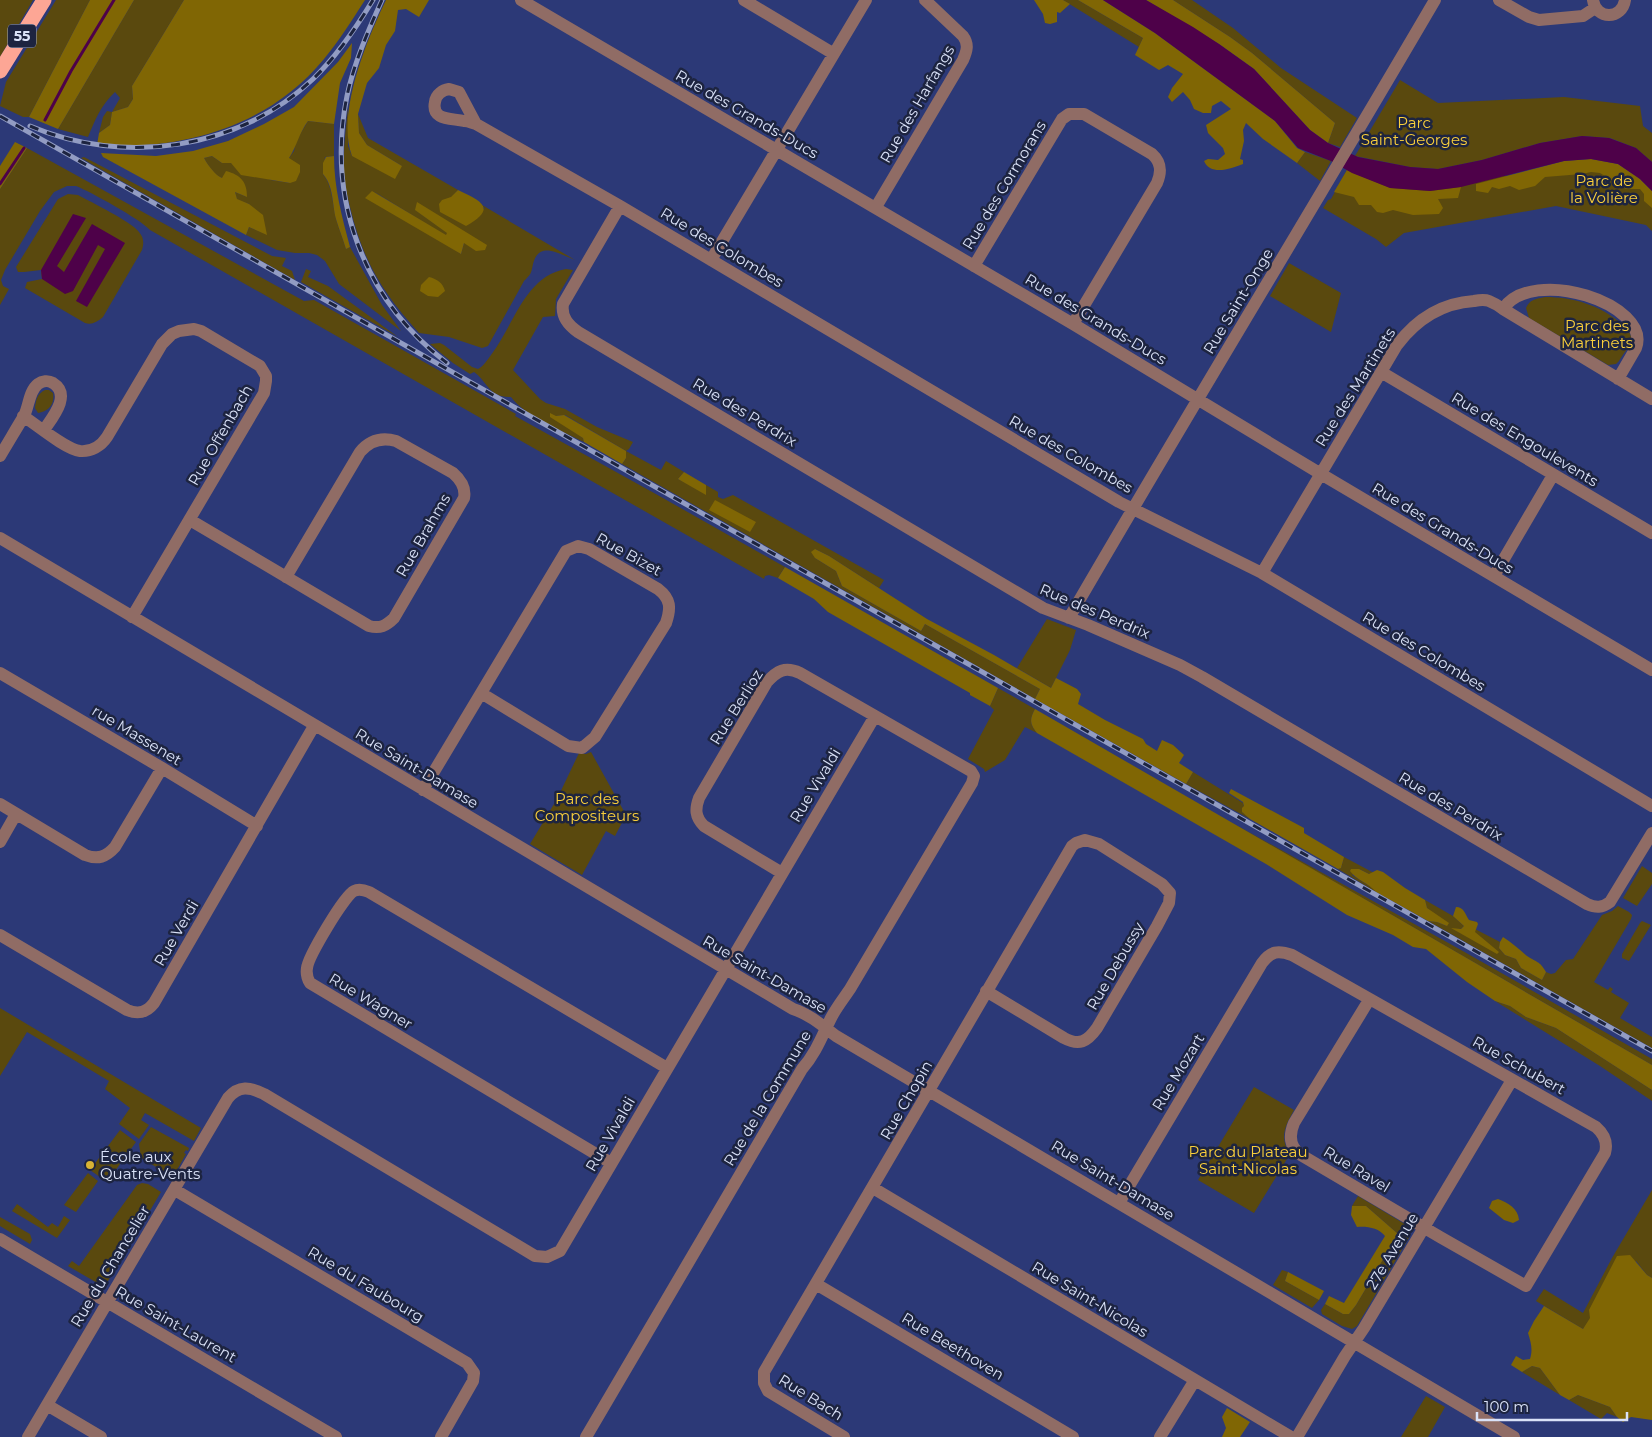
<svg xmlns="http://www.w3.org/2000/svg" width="1652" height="1437" font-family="Montserrat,sans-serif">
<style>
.green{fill:#5a490e;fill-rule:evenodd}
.forest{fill:#806604}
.water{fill:#4e0149}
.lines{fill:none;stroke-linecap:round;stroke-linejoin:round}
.stream{stroke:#4e0149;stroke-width:3}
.minor{stroke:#906c65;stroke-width:12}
.highway{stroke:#fda695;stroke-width:15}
.rail-casing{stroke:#929cc3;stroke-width:5}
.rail{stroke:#1d2440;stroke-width:3;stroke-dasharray:9;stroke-linecap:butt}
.poi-dot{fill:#d9b334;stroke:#1d2440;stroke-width:2}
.labels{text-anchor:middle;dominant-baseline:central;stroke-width:5;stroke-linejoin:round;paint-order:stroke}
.shield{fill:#1d2440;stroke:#a1a9c1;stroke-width:1}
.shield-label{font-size:14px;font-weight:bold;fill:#dae2f8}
.street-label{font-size:15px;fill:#dae2f8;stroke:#1d2440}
.park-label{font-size:15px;fill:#fbd03b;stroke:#1d2440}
.poi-label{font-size:15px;fill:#dae2f8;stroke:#1d2440;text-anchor:start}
</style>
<rect width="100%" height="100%" fill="#2c3977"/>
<!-- green -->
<path class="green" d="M0 0H33L0 57Z
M56 0H90L29 117H23L0 106 6 82Z
M134 0H184L132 86 133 99 128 107 112 112 110 125 99 133 103 117 107 111 112 112 120 98 115 92C101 105 95 120 88 137L58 129Z
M1063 0H1078L1143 38 1139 47Z
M1173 0H1192L1233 28 1281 68 1357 118 1340 147 1328 143 1335 123 1252 53 1230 37Z
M1400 80 1438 103 1564 97 1640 106 1643 126 1652 133V162L1636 148 1610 138 1582 136 1540 143 1482 160 1438 169 1410 167 1355 156Z
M348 108V146L352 156 402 166 367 145 359 133 358 114 368 138 458 190 451 198 485 209 482 205 575 260C559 254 539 240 533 264 531 274 531 274 524 281L488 346 482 348 449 337 419 333C382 292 363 261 350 207 347 195 344 182 344 169 343 149 346 128 348 108ZM373 191 446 236 448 233 415 210 464 243 461 254Z
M308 121 334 124V156L325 157 323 174C333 187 332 203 336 219 339 229 343 239 346 249L350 247 382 305 401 331 339 284 325 261 317 255 309 253H295L277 250 246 235 249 227 266 234 249 204 237 200 235 192 247 197 222 178C215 176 207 164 204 158L212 156 222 163H231L271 180 290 183 289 158 294 151 296 141Z
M27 148 304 301 314 300 516 414 515 416 654 493 785 567 778 578 769 575 765 576 764 579 150 230C140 219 91 192 76 186H67L54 192 40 211 5 270 1 280 3 286 9 289 0 305V189Z
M1305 152 1331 161 1320 181 1297 163Z
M84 157 272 256 286 258 282 266 292 271 295 280 81 158Z
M1591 159 1652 191V231L1646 225 1556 206 1404 233 1386 247 1376 239 1323 208 1328 200 1331 199 1347 170 1352 173 1506 176Z
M68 194 78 195C91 202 132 222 139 232 144 238 144 243 142 250L103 317C97 322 92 325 85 323L25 288 27 282 42 279 41 270 24 272H18L16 267 58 199Z
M1289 263 1341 293 1331 332 1270 296Z
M306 269 311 271 308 277 328 286 398 337 301 282Z
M566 269 573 270 556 299 555 316 543 317 513 370 540 399 546 403 565 409 597 427 633 442 629 449 626 451 661 470 666 461 684 472 678 479 705 492 706 485 718 492V497L723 499 733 495 884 580 879 588 829 556 815 549V558L836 571 842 586 921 631 925 624 1040 689 1035 699 622 464 626 458V451L565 415 556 416 583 438 584 442C562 431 525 416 511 397 489 398 487 381 474 372L470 374 453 363 430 344 440 343 444 345 472 367 478 369C484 366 487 360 491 355 514 325 525 276 566 269Z
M1545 297C1573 297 1600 305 1622 324 1626 328 1632 333 1631 340 1630 347 1622 355 1619 361L1616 364 1608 365 1529 318 1526 308C1530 299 1536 299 1545 297Z
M45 390H49L53 393C55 405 48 411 38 413L35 408C36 400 37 394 45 390Z
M1047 619 1076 630 1070 650 1051 688 1017 668Z
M998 688 1035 709C1030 719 1029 723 1037 733L1025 727 1005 760 985 772 984 769 968 759 994 710 990 706Z
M591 752 626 815 615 836 606 831 582 875 530 844 557 799 579 753 586 754Z
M1193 772 1243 803 1244 806 1242 812 1250 819 1186 784Z
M1229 821 1461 950 1652 1059V1065Z
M1344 857 1374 873 1369 874 1359 869 1352 875 1373 888 1376 892 1338 869 1341 868Z
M1642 866 1652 873V884L1637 906 1623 898Z
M1425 900 1453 916 1464 926 1461 929 1455 928 1475 932V929L1500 942 1499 948 1505 955 1516 959 1521 968 1542 980 1546 972 1551 974 1555 973 1566 960 1573 959 1602 915 1612 911 1618 906 1629 912 1632 915 1631 919 1594 982 1608 990 1610 987 1613 989 1611 992 1629 1003 1620 1018 1652 1037V1048L1428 921 1437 922 1447 926 1427 908Z
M1642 921 1651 925 1629 961 1622 958V954L1640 923Z
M1495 1001 1510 1006 1526 1017 1556 1028 1652 1090V1101L1600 1066Z
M0 1008 201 1128 194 1141 145 1113 141 1120 149 1125 139 1139 119 1124 130 1108 105 1089 109 1081 27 1032 0 1076Z
M1254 1087 1294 1110C1285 1126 1279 1138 1290 1154L1254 1213 1198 1180Z
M151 1127 189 1148 188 1151 186 1150 184 1153 186 1154 173 1177 141 1158 139 1144Z
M120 1130 136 1142 107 1182 90 1170Z
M88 1173 98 1181 76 1212 64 1205Z
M142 1183 148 1184 161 1192 108 1281 99 1284 68 1266 72 1261 79 1266 137 1185Z
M1652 1190V1278L1647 1275 1636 1261 1583 1329 1536 1301 1544 1289 1583 1313 1612 1258Z
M1358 1196 1408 1226 1410 1231V1236L1357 1326 1352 1329 1342 1326 1322 1314 1321 1310 1325 1304 1343 1314H1349L1356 1305 1398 1234 1366 1206H1352Z
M17 1204 48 1227 52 1223 58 1227 64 1216 70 1220 57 1238 12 1211Z
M0 1217 30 1234 32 1240 30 1244 0 1226Z
M1282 1270 1288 1272 1285 1281 1319 1300 1312 1308 1273 1285Z
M1532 1366 1540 1368 1560 1395 1522 1372Z
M1578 1395 1610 1407 1617 1417 1607 1413 1601 1419 1569 1400Z
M1426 1396 1445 1407 1428 1437H1401Z"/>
<!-- forest -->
<path class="forest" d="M90 0H134L58 129 29 117Z
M184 0H365C352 20 339 41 324 59 268 127 182 151 97 145L99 133 110 125 112 112 128 107 133 99 132 86Z
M386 0H429L419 17 406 9 398 10 395 31 386 45 379 68 367 83 358 114 359 133 367 145 402 166 395 179 352 156C336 114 367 39 386 0Z
M1034 0H1063L1070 4 1060 13 1057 12V22L1050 24 1045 23 1043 14Z
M1078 0H1103L1155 33 1275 121 1297 148 1305 152 1297 163 1263 139 1246 123 1243 130 1244 141 1240 159 1243 160V164C1231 169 1210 176 1204 161L1208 159 1218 160 1225 154 1223 148 1208 133 1206 125 1231 109 1221 101 1212 106 1211 113H1203L1194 109 1190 100 1183 92 1172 102 1168 97 1172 88 1183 74 1168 65 1159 70 1135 55 1143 38Z
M1146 0H1173L1230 37 1252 53 1335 123 1328 143 1310 130 1254 69 1219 44Z
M352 43 351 58 340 83 334 124 308 121C299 133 297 146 289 158L300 165V172L296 181 290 183 241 175 231 163H222L212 156 204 158C207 164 216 176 222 178L226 171C241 175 247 182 247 197L235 192 237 199 249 204 263 215 267 235 249 227 246 235 103 157 101 153 156 156 193 151 228 141 264 124 294 107 338 62Z
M15 142 27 148 0 189V166Z
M334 156C334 188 342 217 350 247L346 249C343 239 339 229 336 219 332 203 334 187 323 174V163L326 157Z
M1591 159 1618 164 1640 179 1652 191V208L1644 201V194L1640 189H1626L1600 173 1591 172 1582 174 1545 177 1535 186 1519 190 1510 186 1499 189 1492 187 1488 193 1476 191V184L1564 161Z
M1347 170 1390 188 1430 191 1461 187 1458 198 1438 199 1443 208 1439 214 1413 215 1393 210 1383 213 1377 212 1371 205H1359L1354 197 1334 192Z
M458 190C481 201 498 208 466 226L440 212 439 204 442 200 451 197Z
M372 191 446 235 447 233 415 210 417 202 487 245 485 250 476 251 464 243 461 254 365 198Z
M429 277C437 279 443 283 445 291L438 297 428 296 420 291 421 285Z
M550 413 556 416 564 415 626 451V458L622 464 584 442 583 438 550 417Z
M684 472 706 485V495L678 479Z
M715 500 756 522 750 532 709 510Z
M815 549 829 556 927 619 994 655 1051 688 1056 678 1077 689 1081 694 1078 704 1105 720 1143 739 1146 744 1157 751 1162 740 1173 745 1184 755 1179 763 1193 772 1186 784 1035 699 1040 689 925 624 921 631 842 586 836 571 815 558 811 552Z
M785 567 998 688 990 706 970 695V693L828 612 814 599 778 578Z
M1035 709 1652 1065V1090L1556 1028 1526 1017 1510 1006 1495 1001 1467 982 1426 949 1413 947 1393 935 1347 915 1266 864 1037 733C1029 723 1030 719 1035 709Z
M1231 789 1304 828V833L1344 857 1341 868 1338 869 1250 819 1242 812V808L1244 806 1243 802 1229 793Z
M1351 869H1359L1369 874 1377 870 1383 872 1405 888 1425 900 1427 908 1449 923 1447 926 1437 922 1428 921 1376 892C1369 883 1356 880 1350 871Z
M1456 907C1464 907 1465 914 1469 920L1477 922 1478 924 1475 932 1499 952 1497 954 1451 928 1461 929 1464 926 1453 916Z
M1503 937C1512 943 1519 949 1527 956 1536 962 1540 961 1546 972L1542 980 1521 968 1516 959 1505 955 1499 948 1500 942Z
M1498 1199C1508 1203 1518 1208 1519 1220L1513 1223 1504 1220 1489 1208 1492 1201Z
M1352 1206H1366L1398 1234 1356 1305 1349 1314H1343L1325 1304 1329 1296 1344 1303 1385 1236C1379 1228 1367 1226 1357 1227L1351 1215Z
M1630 1255 1647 1275 1652 1278V1420L1631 1417 1623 1422 1617 1417 1610 1407 1578 1395 1569 1400 1560 1395 1540 1368 1532 1366 1522 1372 1511 1365 1516 1356 1523 1360 1530 1359C1533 1349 1531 1343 1528 1333L1534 1321 1544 1306 1583 1329 1590 1318 1589 1310 1617 1256Z
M1288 1272 1324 1291 1319 1300 1285 1281Z
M1227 1408 1250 1422 1240 1437H1222L1226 1428 1222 1417Z"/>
<!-- water -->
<path class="water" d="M1103 0H1146L1193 27 1219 44 1254 69 1310 130 1328 143 1358 157 1410 167 1438 169 1482 160 1540 143 1582 136 1609 138 1636 148 1652 162V191L1640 179 1618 164 1591 159 1564 161 1461 187 1430 191 1390 188 1352 173 1331 161 1298 148 1275 121 1155 33Z
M73 214 86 218 57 266 64 272 92 224 125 243 87 307 76 301 105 249 98 245 73 291 65 294 42 279 41 270Z"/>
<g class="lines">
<!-- stream -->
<path class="stream" d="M45 120 71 71 114 0
M0 184 24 148"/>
<!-- minor -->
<path class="minor" d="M521 0 1073 324 1321 474 1652 670
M744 0 834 54
M1499 0 1529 17 1539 20 1583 16 1595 8
M1593 0C1596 20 1622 20 1625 0
M476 124 459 92 449 89C443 90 436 94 435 102 431 121 452 118 464 121 468 121 472 123 476 124L620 206 1119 502 1262 573 1652 806
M620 206 563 304C561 317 568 325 578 332L1043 608 1088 625 1180 665 1202 677 1587 904C1596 908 1602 908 1610 902L1652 833
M876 207 963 60C967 51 969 44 963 36L925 0
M711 260 866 0
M974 266 1062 119 1069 114H1084L1152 154C1161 162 1162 171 1157 183L1073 324
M1503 309 1652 399
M1381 372 1652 533
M23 416C37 425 65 449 80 451 91 452 101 446 107 437L162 344 172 334 179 331 194 329 201 331 260 366 266 376V381L264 393 132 617
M0 456C8 443 16 429 24 416 29 406 29 391 38 384 42 381 48 380 53 383 72 395 52 418 44 430
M190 520 369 626C380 629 386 626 394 618L464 498C466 488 461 480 453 473L396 441C382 437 370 440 360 452L286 577
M0 538 793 1009C809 1014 823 1026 836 1036L1514 1437
M1262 573 1397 345C1416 320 1442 303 1474 301 1479 300 1484 299 1489 301 1494 303 1499 306 1503 309 1532 265 1652 304 1636 348L1618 379
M1494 576 1553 475
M1069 618C1189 411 1314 207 1435 0
M0 673 162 768 257 826
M423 790 566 551 578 546 589 549 658 589C671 599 671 608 666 623L595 737 582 748 568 746 481 693
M0 804 85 855C98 860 106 857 115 847L162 768
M0 842 16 814
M0 935 127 1010C139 1015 147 1012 154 1003L314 726
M611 1163 310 983C307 978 306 974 307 968 308 957 344 896 354 891 358 889 364 890 369 892L667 1068
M873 1188 1291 1437
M175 1190 467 1363 474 1373 473 1381 441 1437
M1119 1203 1262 963C1271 951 1278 950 1292 955L1596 1127C1604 1134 1608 1142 1605 1153L1526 1286 1440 1237 1301 1155C1289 1147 1289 1135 1294 1123L1369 1000
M0 1239 336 1437
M816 1284 1073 1437
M47 1405 101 1437
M28 1437 228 1098C239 1085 250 1087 264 1094L535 1256 547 1257 560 1251 875 716
M586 1437 802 1069C816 1053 822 1036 831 1018 836 1008 844 998 850 989L972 783 974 776 971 771 800 673C785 666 777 671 767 682L699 798C695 809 695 817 704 826L782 873
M844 1437 768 1391 764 1383V1372L1072 846 1076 843 1085 840 1099 844 1162 884 1170 893 1169 903 1157 926 1097 1028C1087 1042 1079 1046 1064 1038L986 991
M1160 1437 1195 1380
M1297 1437 1345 1356 1364 1328 1512 1080"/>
<!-- highway -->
<path class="highway" d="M0 71 44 0"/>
<!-- rail casing -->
<g class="rail-casing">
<path id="rail" d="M382 0C368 31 354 63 347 96 326 199 364 300 447 363
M0 116 1652 1051
M30 126C124 166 238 150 313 79 337 56 356 28 373 0"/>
</g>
<!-- rail -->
<use href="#rail" class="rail"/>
</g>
<!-- markers -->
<circle class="poi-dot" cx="90" cy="1165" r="5"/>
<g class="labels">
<!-- shield labels -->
<rect class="shield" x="8" y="24.5" width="28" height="23" rx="4"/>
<g class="shield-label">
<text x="22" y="36">55</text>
</g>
<!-- street labels -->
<g class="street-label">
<text transform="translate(917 104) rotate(-60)">Rue des Harfangs</text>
<text transform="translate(747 114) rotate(30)">Rue des Grands-Ducs</text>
<text transform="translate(1004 185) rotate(-59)">Rue des Cormorans</text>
<text transform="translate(722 247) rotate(31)">Rue des Colombes</text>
<text transform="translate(1238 301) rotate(-59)">Rue Saint-Onge</text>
<text transform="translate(1096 319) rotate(31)">Rue des Grands-Ducs</text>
<text transform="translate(1355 387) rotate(-58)">Rue des Martinets</text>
<text transform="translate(745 412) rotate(31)">Rue des Perdrix</text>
<text transform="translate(220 435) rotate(-60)">Rue Offenbach</text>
<text transform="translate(1525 439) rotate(31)">Rue des Engoulevents</text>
<text transform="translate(1071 454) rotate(30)">Rue des Colombes</text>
<text transform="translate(1443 528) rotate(31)">Rue des Grands-Ducs</text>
<text transform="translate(423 535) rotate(-60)">Rue Brahms</text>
<text transform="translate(629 554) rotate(29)">Rue Bizet</text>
<text transform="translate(1095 611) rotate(23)">Rue des Perdrix</text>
<text transform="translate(1424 651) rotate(31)">Rue des Colombes</text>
<text transform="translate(736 707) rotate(-58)">Rue Berlioz</text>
<text transform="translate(137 735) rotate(31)">rue Massenet</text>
<text transform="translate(417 768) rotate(31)">Rue Saint-Damase</text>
<text transform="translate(815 785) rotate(-59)">Rue Vivaldi</text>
<text transform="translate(1451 806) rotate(31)">Rue des Perdrix</text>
<text transform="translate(176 933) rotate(-60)">Rue Verdi</text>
<text transform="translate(1115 966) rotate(-60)">Rue Debussy</text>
<text transform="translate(765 974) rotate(30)">Rue Saint-Damase</text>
<text transform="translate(371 1001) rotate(31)">Rue Wagner</text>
<text transform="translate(1519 1065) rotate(29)">Rue Schubert</text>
<text transform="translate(1178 1072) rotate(-59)">Rue Mozart</text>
<text transform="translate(767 1098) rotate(-59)">Rue de la Commune</text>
<text transform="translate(906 1100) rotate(-60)">Rue Chopin</text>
<text transform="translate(610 1134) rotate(-60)">Rue Vivaldi</text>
<text transform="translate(1357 1169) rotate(31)">Rue Ravel</text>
<text transform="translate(1113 1180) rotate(31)">Rue Saint-Damase</text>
<text transform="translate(1392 1251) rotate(-59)">27e Avenue</text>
<text transform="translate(110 1266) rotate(-59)">Rue du Chancelier</text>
<text transform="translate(366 1284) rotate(31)">Rue du Faubourg</text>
<text transform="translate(1090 1299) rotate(31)">Rue Saint-Nicolas</text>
<text transform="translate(176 1324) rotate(30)">Rue Saint-Laurent</text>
<text transform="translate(953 1346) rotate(31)">Rue Beethoven</text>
<text transform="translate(811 1397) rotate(32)">Rue Bach</text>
</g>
<!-- park labels -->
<g class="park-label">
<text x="1414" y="122">Parc<tspan x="1414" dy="17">Saint-Georges</tspan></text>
<text x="1604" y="180">Parc de<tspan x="1604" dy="17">la Volière</tspan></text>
<text x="1597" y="325">Parc des<tspan x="1597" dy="17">Martinets</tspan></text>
<text x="587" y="798">Parc des<tspan x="587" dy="17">Compositeurs</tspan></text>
<text x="1248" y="1151">Parc du Plateau<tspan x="1248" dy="17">Saint-Nicolas</tspan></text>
</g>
<!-- poi labels -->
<g class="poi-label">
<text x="100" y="1156">École aux<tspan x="100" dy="17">Quatre-Vents</tspan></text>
</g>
</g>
<!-- scale -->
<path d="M1477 1412v8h150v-8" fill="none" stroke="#dae2f8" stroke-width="2.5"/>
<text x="1484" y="1412" font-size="15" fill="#dae2f8" stroke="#1d2440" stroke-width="4" paint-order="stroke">100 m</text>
</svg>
